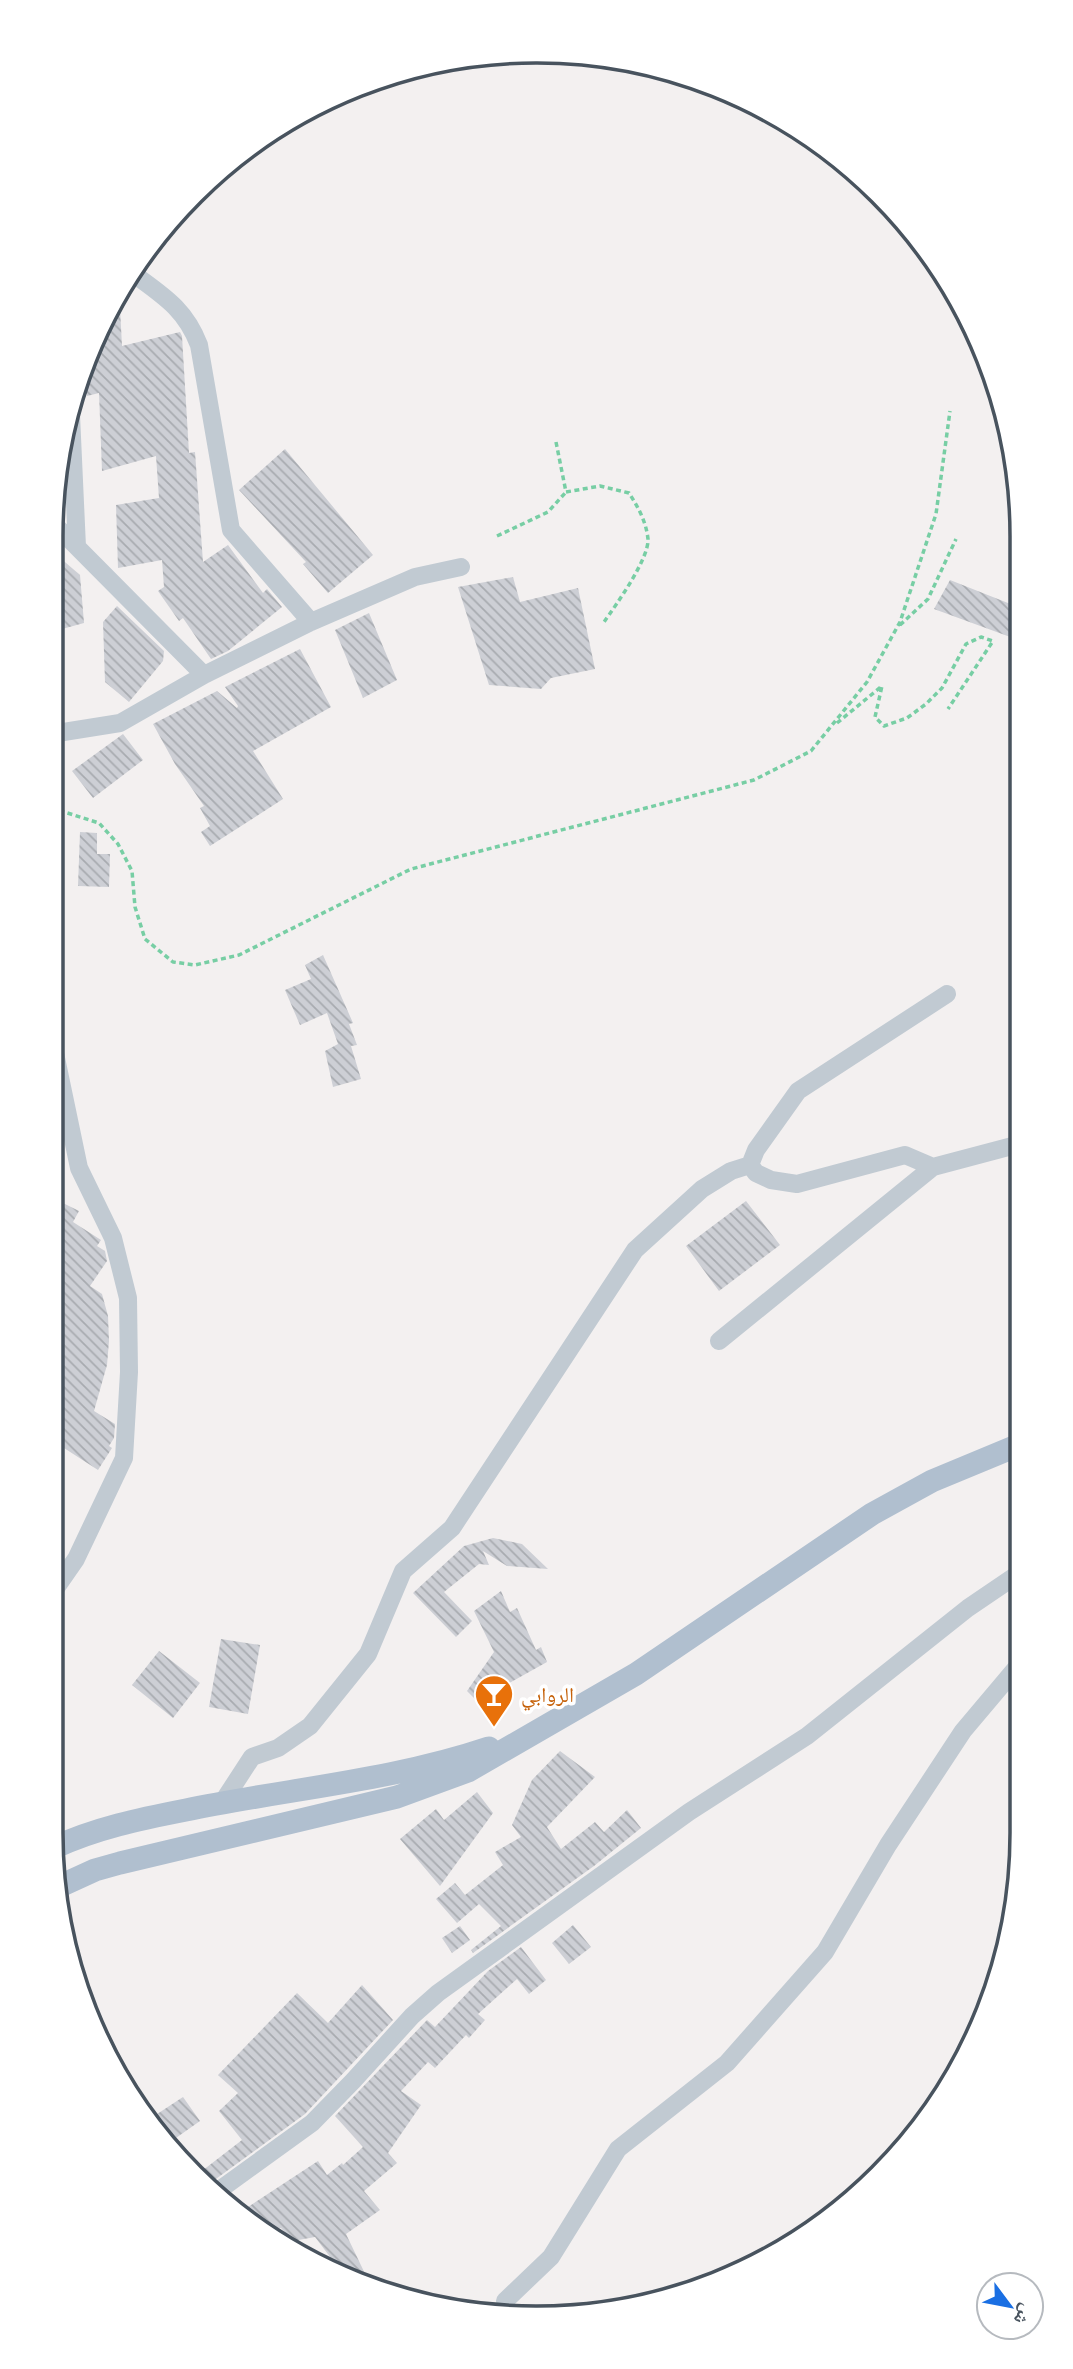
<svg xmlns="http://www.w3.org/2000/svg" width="1073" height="2369" font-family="Montserrat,'Noto Naskh Arabic',sans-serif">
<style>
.building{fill:url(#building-back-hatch)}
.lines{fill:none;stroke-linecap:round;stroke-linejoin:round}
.path{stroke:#77cea4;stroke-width:3.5;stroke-dasharray:5 3.5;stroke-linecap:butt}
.minor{stroke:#c1cad2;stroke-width:18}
.major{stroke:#b0bfcf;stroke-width:23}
.labels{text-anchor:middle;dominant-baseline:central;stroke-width:7;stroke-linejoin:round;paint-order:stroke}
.food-label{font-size:21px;fill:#c56008;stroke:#fff;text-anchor:start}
.rim{fill:none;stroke:#48535e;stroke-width:3.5}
</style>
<defs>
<pattern id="building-back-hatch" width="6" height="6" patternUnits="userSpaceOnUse" patternTransform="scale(1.75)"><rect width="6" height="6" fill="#cdcfd5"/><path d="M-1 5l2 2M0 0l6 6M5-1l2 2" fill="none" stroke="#a8abb0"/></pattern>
</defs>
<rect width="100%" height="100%" fill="#f3f0f0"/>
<!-- building -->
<path class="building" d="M119 289 122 346 180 332 182 336 189 453 195 452 203 562 228 545 263 593 267 589 282 607 228 651 211 659 183 618 179 621 158 591 164 587 162 560 118 568 116 505 159 498 156 456 102 471 99 393 87 396V358Z
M285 449 373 555 328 593 303 564 306 562 239 490Z
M51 550 80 575 84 623 51 632Z
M513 577 520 602 578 588 595 669 551 678 541 689 489 685 458 587Z
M950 580 1018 607 1019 627 1013 638 934 609Z
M117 606 164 651 163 661 129 702 105 682 103 622Z
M369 613 397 680 363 698 335 630Z
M300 649 331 707 253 751 283 799 210 846 201 832 210 826 200 808 204 806 175 764 153 724 217 691 237 708 238 706 225 687Z
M123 734 143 760 93 798 72 771Z
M80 832 97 833V854H110L109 887 78 886Z
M323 955 353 1023 349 1024 357 1045 351 1046 361 1079 333 1087 325 1051 338 1044 327 1013 300 1025 285 990 311 979 305 965Z
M51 1197 79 1211 73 1222 101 1240 97 1246 105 1251 107 1261 90 1286 102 1294 108 1316 109 1341 107 1365 94 1411 115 1424 114 1438 109 1446 112 1448 98 1470 64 1448 60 1456 51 1450Z
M746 1201 780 1245 719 1291 686 1246Z
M493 1538 522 1544 548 1569 507 1566 483 1551 489 1565 479 1564 444 1592 472 1621 456 1637 413 1593 464 1546Z
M501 1591 510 1612 517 1608 536 1650 541 1647 547 1662 477 1701 467 1691 494 1652 474 1611Z
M221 1639 260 1645 248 1714 209 1707Z
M159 1651 200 1683 173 1718 132 1685Z
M560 1751 595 1777 547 1827 561 1849 595 1822 604 1832 627 1810 641 1828 594 1866 473 1953 471 1950 501 1926 479 1904 457 1923 436 1899 455 1883 465 1895 503 1865 495 1852 521 1837 512 1825 532 1780Z
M477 1792 493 1813 440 1886 400 1839 436 1809 444 1820Z
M573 1925 591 1947 569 1964 552 1943Z
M460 1926 470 1940 452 1953 442 1938Z
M521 1947 546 1980 529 1994 517 1979 478 2014 485 2020 469 2038 466 2035 435 2068 428 2062 401 2091 421 2105 388 2153 397 2163 364 2191 380 2210 346 2234 369 2282 340 2270 315 2237 293 2241 281 2228 267 2232 242 2211 318 2161 327 2175 342 2163 343 2165 363 2147 335 2116 427 2020 435 2027 488 1971Z
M362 1985 393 2020 305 2114 209 2184 198 2174 242 2140 219 2111 238 2093 218 2075 297 1993 328 2023Z
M183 2097 200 2121 166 2145 148 2120Z"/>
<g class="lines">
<!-- path -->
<path class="path" d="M556 442 566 492 600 486 629 493C638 507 646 521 648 539 649 559 616 605 604 622
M497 536 548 512 566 492
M900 625 928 599 956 539
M837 723 882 686 875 717 884 726 907 718 926 704 942 688 966 644 981 637 993 641 948 709
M51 811 58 810 99 823 118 844 132 871 135 907 145 939 173 962 195 965 239 955 411 869 754 780 811 751 867 682 900 622 936 514 950 411"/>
<!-- minor -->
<path class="minor" d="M131 272C162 295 185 308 199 345L231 530 311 622
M53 523 77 547 71 415
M204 675 311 622 415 577 461 567
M51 734 120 723 204 675 77 547
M750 1165 756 1150 798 1091 947 994
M719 1341 933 1167 1020 1144
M51 1595 76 1559 124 1458 129 1372 128 1298 113 1238 79 1168 51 1034
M222 1803 252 1757 278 1748 310 1726 368 1654 403 1571 452 1528 635 1250 702 1189 731 1171 750 1165 756 1173 771 1180 797 1184 905 1155 933 1167
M218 2191 312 2123 353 2081 412 2016 438 1993 689 1812 807 1736 968 1608 1021 1572
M505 2301 551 2257 618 2149 727 2063 825 1952 888 1845 963 1731 1022 1661"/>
<!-- major -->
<path class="major" d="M53 1848C96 1828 140 1819 186 1810 287 1789 391 1781 489 1748
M60 1886 95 1870 120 1863 397 1797 468 1771 636 1674 872 1514 932 1481 1021 1444"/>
</g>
<!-- icons -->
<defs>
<g id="bar-pin" transform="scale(2.0125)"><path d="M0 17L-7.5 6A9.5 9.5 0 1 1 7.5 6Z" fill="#e8710a" stroke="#fff"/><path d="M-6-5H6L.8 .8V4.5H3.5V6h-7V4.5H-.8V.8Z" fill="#fff"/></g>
</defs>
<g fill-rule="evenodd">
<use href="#bar-pin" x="494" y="1694"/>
</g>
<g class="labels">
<!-- food labels -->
<g class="food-label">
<text x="521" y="1694">الروابي</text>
</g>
</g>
<!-- crop -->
<path d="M0 0H1073V2369H0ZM536 63H537A473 473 0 0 1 1010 536V1833A473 473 0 0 1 537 2306H536A473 473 0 0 1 63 1833V536A473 473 0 0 1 536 63Z" fill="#fff" fill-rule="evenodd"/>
<path class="rim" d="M536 63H537A473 473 0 0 1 1010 536V1833A473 473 0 0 1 537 2306H536A473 473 0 0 1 63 1833V536A473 473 0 0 1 536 63Z"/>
<!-- north arrow -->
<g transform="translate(1010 2306) rotate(122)"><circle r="33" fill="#ffffff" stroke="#b6babf" stroke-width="2"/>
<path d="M0-5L12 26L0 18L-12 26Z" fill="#1a6fe3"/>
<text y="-10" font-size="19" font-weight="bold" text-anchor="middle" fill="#48535e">ش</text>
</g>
</svg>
